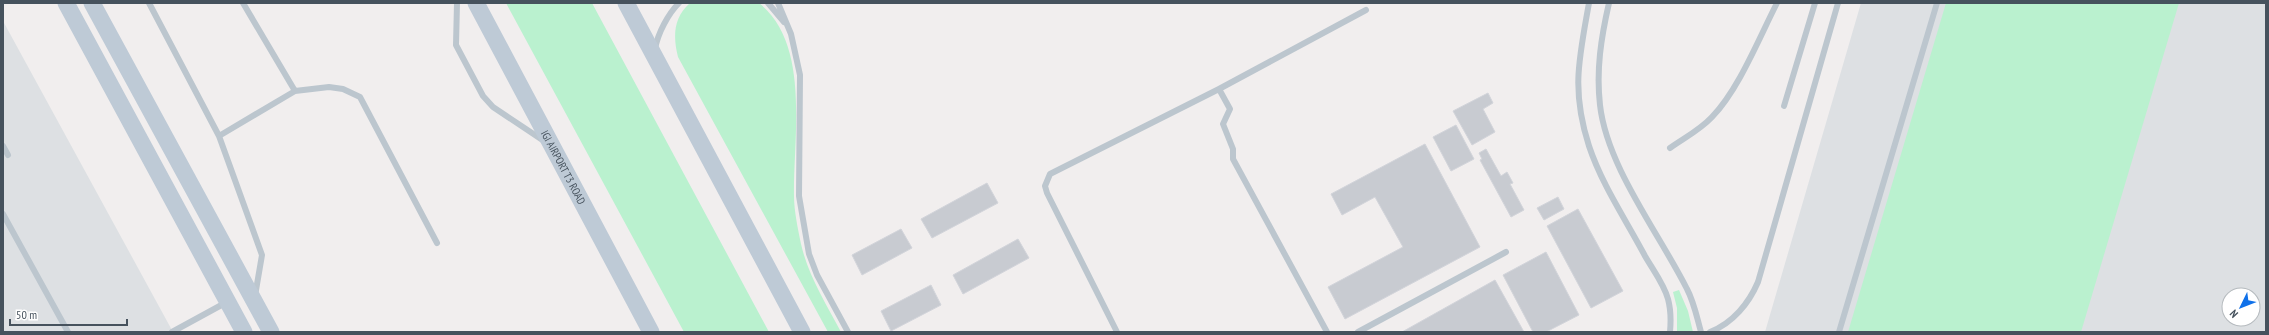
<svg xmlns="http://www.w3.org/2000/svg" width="2269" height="335" font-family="'PT Sans Narrow',sans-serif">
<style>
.airport{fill:#dde0e3;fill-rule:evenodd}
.green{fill:#baf1cf}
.building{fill:#c8cbd1;stroke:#d2d4da}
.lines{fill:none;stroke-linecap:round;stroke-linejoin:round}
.lane{stroke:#bcc6ce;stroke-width:6}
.secondary{stroke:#becad6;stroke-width:17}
.labels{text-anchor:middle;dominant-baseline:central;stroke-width:4;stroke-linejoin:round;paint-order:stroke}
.street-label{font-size:11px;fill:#46525d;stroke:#fff}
</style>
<rect width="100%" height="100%" fill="#f1eeee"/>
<!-- airport -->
<path class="airport" d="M1861 3H2266V332H1765ZM2229 295H2253V319H2229Z
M3 21 173 332H3Z"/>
<!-- green -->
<path class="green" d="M506 3H592L769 332H684Z
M690 3H759C811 44 793 137 794 196 794 211 798 229 801 244 808 275 826 304 841 332H828L678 57C673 37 673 18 690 3Z
M1946 3H2179L2081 332H1848Z
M1679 290 1688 311 1693 332H1677V308L1673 292Z"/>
<!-- building -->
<path class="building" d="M1488 93 1493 103 1483 109 1495 132 1472 145 1453 111Z
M1456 125 1474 159 1451 171 1433 137Z
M1425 144 1480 247 1345 319 1328 287 1403 247 1375 197 1342 215 1331 194Z
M1486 149 1501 176 1507 172 1513 183 1510 184 1524 210 1511 217 1480 160 1482 159 1479 153Z
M987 183 998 203 932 238 921 219Z
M1558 197 1564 209 1544 220 1537 208Z
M1578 209 1623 291 1591 308 1547 226Z
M901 229 912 248 862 275 852 255Z
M1018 239 1029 258 963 294 953 275Z
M1546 252 1579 315 1546 332H1533L1503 275Z
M1495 280 1524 332H1402Z
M931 285 941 305 891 331 881 311Z"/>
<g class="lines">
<!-- lane -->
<path class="lane" d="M149 3 219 136 262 255 255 296
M243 3 295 91
M457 3 456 45 483 96 493 107 544 141
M768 3 784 22
M778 3 791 34 800 75 799 196 809 254 817 275 848 332
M1589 3C1579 59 1571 90 1589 146 1602 185 1626 220 1645 256 1653 270 1664 284 1668 299 1671 310 1671 321 1670 332
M1609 3C1601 38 1596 70 1600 105 1607 167 1659 233 1687 289 1694 302 1697 318 1701 332
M655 49C658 33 668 14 679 3
M1219 89 1230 109 1223 124 1233 149V159L1327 332
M1784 106 1815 3
M219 136 295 91 329 87 343 89 360 97 437 243
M3 146 8 155
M1670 148C1684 138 1700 130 1712 117 1739 89 1759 38 1777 3
M3 214 68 332
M172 332 227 302
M1117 332 1047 193 1045 186 1050 174 1219 89 1366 10
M1358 332 1506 252
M1710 332C1733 323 1749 303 1758 282L1838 3
M1839 332 1937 3"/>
<!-- secondary -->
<g class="secondary">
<path d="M66 3 244 332"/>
<path d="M92 3 271 332"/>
<path id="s1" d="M476 3 651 332"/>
<path d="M626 3 802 332"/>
</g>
</g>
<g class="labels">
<!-- street labels -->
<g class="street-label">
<text stroke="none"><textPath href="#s1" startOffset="186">IGI AIRPORT T3 ROAD</textPath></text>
</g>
</g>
<!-- border -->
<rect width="2269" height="335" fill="none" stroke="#46525d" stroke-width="8"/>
<!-- north arrow -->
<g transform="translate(2241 307) rotate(227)"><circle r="19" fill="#ffffff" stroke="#b5babe"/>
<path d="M0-3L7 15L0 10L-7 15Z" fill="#1071e9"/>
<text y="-6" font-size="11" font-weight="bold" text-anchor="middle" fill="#46525d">N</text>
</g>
<!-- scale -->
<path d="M10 319v6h117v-6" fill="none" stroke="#46525d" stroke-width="2"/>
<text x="16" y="319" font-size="12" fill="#46525d" stroke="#ffffff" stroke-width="3" paint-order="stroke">50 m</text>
</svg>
